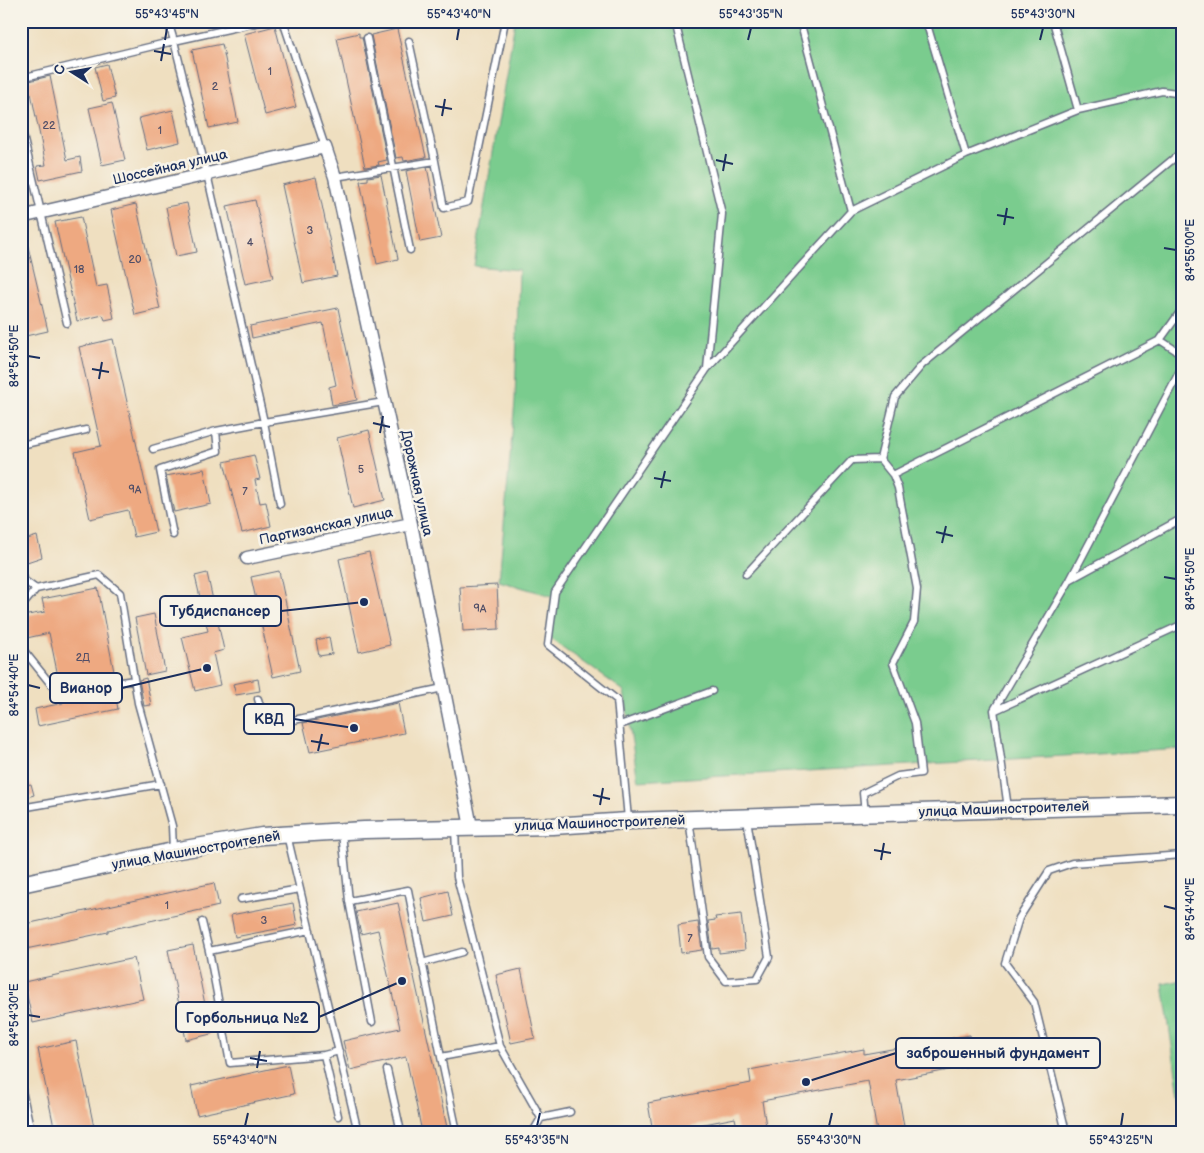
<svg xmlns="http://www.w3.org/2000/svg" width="1204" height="1153" font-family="'Balsamiq Sans',sans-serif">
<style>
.green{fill:#7acc8e;stroke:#4a7e76}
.building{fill:#eea981}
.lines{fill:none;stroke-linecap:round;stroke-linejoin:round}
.service-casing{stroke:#656d80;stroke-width:9}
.minor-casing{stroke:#656d80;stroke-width:15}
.tertiary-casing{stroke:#656d80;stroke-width:19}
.service{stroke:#fff;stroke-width:6}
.minor{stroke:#fff;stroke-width:12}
.tertiary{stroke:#fff;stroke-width:16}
.ticks{fill:none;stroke:#1b2f5e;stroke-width:2}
.labels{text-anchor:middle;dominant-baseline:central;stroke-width:5;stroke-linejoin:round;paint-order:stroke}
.number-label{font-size:11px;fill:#504e67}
.street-label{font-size:14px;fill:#1b2f5e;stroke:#f7f3e8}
.leader{fill:none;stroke:#1b2f5e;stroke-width:2}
.callout-dot{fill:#1b2f5e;stroke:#f7f3e8;stroke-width:2}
.callout{fill:#f7f3e8;stroke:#1b2f5e;stroke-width:2}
.callout-label{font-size:15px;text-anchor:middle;font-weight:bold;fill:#1b2f5e}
.neatline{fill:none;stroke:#1b2f5e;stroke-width:2}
.ticks-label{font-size:12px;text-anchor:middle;fill:#1b2f5e}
</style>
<rect width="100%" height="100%" fill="#f7f3e8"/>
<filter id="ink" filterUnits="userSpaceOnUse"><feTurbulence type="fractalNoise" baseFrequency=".02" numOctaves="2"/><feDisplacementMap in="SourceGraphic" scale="10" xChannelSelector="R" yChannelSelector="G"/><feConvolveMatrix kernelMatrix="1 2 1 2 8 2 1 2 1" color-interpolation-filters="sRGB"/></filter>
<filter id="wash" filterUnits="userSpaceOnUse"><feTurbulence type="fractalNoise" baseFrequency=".0096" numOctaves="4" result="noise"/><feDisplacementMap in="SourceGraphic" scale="20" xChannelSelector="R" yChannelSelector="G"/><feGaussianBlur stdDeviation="1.12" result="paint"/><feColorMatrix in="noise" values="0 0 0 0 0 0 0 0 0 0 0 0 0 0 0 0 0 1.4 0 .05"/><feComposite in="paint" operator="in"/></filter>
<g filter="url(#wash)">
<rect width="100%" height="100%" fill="#efdfc0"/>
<!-- green -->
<path class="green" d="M515 21H1183V749L638 781 624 691 547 636 552 596 499 581 515 401 519 270 474 266Z
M1183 980V1122L1163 984Z"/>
<g id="blocks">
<!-- building -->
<path class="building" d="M275 26 296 107 265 115 244 34Z
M397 29 426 157 404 161 403 157 396 158 371 35Z
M359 33V37H362L387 160 378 162 379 165 365 167 337 38Z
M222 44 238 122 209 128 192 50Z
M107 64 115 98 103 101 95 67Z
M50 76 67 160 80 157 82 171 40 180 37 166 46 165 31 93 21 95V83Z
M112 103 125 160 102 165 89 108Z
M173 110 180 142 147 150 139 118Z
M427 167 441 238 420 242 406 171Z
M381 175 398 259 377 264 360 181 368 180V177Z
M316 177 337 276 303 283 282 185Z
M255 200 273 278 245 284 227 206Z
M187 203 197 252 176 256 166 207Z
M136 204 160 309 135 315 111 210Z
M81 217 96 287 107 285 114 318 105 320 103 315 77 321 55 222Z
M25 234 48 331 21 337V235Z
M338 308 357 400 332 405 329 387 336 385 323 323 252 338 250 326Z
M113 339 156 532 134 537 128 510 90 519 75 452 101 446 79 347Z
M369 430 385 500 353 508 337 438Z
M254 455 260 479 255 480 260 503 266 502 271 526 242 533 224 462Z
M204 469 211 504 174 512 166 476Z
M37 536 42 557 27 562 21 541Z
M369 552 390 645 359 652 339 559Z
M279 571 300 671 273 677 251 577Z
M207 573 224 650 213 653 220 685 195 691 182 637 208 631 195 576Z
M497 585 499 629 463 631 460 587Z
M98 588 115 677 60 686 49 633 27 638 22 616 45 612 42 599Z
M154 614 165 671 146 675 135 618Z
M329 637 332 654 319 656 316 640Z
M146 678 151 705 144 706 139 680Z
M258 679 260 691 236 695 233 684Z
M114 688 118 709 38 726 35 709 63 703 62 696Z
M398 703 404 733 310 752 303 723Z
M31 784 34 795 21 799V786Z
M214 883 219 906 108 930V932L21 950V925Z
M448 891 453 916 426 922 421 898Z
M293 903 297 925 235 937 231 915Z
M398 903 448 1132H422L406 1057 350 1070 343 1041 400 1028 378 930 361 934 356 912Z
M741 914 745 950 719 953V948L712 949 708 921 716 920 715 917Z
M698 922 702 950 681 953 678 925Z
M193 945 211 1034 186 1040 168 950Z
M134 958 143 999 33 1023 24 982Z
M521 969 535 1038 511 1043 496 975Z
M970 1035 975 1065 896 1080 905 1132H877L868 1081 762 1101 767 1132H738L735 1118 664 1132H653L648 1103 751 1083 749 1070 864 1049V1054Z
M76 1041 95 1132H55L38 1049Z
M288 1065 294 1094 197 1115 191 1086Z"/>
</g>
</g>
<g filter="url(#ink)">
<use href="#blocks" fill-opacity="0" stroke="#656d80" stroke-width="1"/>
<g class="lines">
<!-- service casing -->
<g class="service-casing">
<path id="service" d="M168 21 174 41 265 21
M283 21 325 147
M675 21 722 214 707 369
M800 21 851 211
M926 21 966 155
M1053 21 1078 110
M367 38 410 250
M21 78 174 41 207 174 264 422 384 402
M21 127 67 323
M435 161 444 208 468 202 505 21
M335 177 435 161 409 41
M1160 340 1183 308
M21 445 86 430
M153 449 216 431 264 422 280 504
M893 475 1160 340 1183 355
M173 535 160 470 218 451 216 431
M746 574 852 460 880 459
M21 576 25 581 36 589
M1071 579 1183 518
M21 607 36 589 99 575 120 593 138 703 172 826 173 850
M21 647 57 692 134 680
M258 699 266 726 443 688
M996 710 1183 624
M620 725 712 691
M21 808 161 784
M1008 808 994 710 1070 580 1183 365
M865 814 863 793 898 776 921 773 915 723 893 663 914 622 917 589 898 488 893 475 880 459 895 397 922 365 1183 151
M628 819 617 700 548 645 555 592 707 369 851 211 966 155 1078 110 1162 91 1183 94
M689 819 708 957 726 981 757 979 769 957 747 819
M455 828 457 877 500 1046 541 1118 570 1112
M342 833 349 901 372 1022
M287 835 358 1132
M241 899 300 889
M349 901 408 890 441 1057
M202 922 209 951
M310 930 209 951 230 1063 324 1055
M422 963 462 952
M387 1070 401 1132
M21 1086 31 1132
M338 1116 324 1055 339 1051
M457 1132 441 1057 500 1046
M533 1132 541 1118
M1066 1132 1034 1002 1005 963 1019 918 1049 871 1072 863 1183 855"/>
</g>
<!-- minor casing -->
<g class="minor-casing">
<path id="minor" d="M21 217 325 147 335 177 411 524 471 827
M247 558 411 524"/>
</g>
<!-- tertiary casing -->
<g class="tertiary-casing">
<path id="tertiary" d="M21 884 173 851 262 836 364 830 553 826 628 821 1183 804"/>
</g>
<!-- service -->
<use href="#service" class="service"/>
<!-- minor -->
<use href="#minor" class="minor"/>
<!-- tertiary -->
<use href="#tertiary" class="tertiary"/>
</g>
</g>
<!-- ticks -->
<path class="ticks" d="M165 40 167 28M457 40 459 28M748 40 751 28M1040 40 1043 28M154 51 171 54M161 61 164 44M435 106 452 109M442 116 445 99M716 160 733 164M723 171 726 154M997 215 1014 218M1004 225 1007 208M1164 248 1176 250M28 356 40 358M92 369 109 372M99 379 102 362M373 423 390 427M380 433 383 416M654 478 671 481M661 488 665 471M936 532 953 536M942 543 946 526M1164 577 1176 579M28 685 40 688M311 741 329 744M318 751 322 734M593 795 610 799M600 805 603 788M874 850 891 853M881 860 884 843M1164 906 1176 909M28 1015 40 1017M250 1058 267 1061M257 1068 260 1051M245 1126 248 1113M537 1126 540 1113M829 1126 832 1113M1121 1126 1123 1113"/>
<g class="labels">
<!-- number labels -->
<g class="number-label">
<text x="270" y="71">1</text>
<text x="215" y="86">2</text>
<text x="49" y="125">22</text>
<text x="160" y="130">1</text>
<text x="310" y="230">3</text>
<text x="250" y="242">4</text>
<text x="135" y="259">20</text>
<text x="79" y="269">18</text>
<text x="361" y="469">5</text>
<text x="135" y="489">9А</text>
<text x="245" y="491">7</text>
<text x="480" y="608">9А</text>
<text x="83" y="657">2Д</text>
<text x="167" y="905">1</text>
<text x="264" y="920">3</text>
<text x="690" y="938">7</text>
</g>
<!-- street labels -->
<g class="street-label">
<text transform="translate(170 167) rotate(-13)">Шоссейная улица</text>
<text transform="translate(417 483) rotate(78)">Дорожная улица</text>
<text transform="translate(326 526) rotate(-12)">Партизанская улица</text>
<text transform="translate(1004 809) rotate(-2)">улица Машиностроителей</text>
<text transform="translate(600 823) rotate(-2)">улица Машиностроителей</text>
<text transform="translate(196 850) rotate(-10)">улица Машиностроителей</text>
</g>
</g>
<!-- callouts -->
<path class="leader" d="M364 602L281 611M207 668L122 688M354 728L294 719M402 981L319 1017M806 1082L896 1053"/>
<g class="callout-dot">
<circle cx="364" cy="602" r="5"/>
<circle cx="207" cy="668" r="5"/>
<circle cx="354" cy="728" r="5"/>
<circle cx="402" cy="981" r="5"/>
<circle cx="806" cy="1082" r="5"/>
</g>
<g class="callout">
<rect x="160" y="596" width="121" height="30" rx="5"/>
<rect x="50" y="673" width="72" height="30" rx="5"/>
<rect x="244" y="704" width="50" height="30" rx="5"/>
<rect x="176" y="1002" width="143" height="30" rx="5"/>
<rect x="896" y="1038" width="204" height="30" rx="5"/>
</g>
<g class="callout-label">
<text x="220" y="616">Тубдиспансер</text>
<text x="86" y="693">Вианор</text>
<text x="269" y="724">КВД</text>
<text x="247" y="1023">Горбольница №2</text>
<text x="998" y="1058">заброшенный фундамент</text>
</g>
<!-- margin -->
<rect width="1204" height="1153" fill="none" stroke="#f7f3e8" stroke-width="55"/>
<!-- north arrow -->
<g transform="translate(72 72) rotate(281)" stroke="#f7f3e8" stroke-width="4" paint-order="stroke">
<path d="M0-4L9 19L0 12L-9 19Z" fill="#1b2f5e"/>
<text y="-8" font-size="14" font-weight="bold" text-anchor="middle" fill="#1b2f5e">С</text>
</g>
<rect x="28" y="28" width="1148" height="1098" class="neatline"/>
<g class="ticks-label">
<text x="167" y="18">55°43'45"N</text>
<text x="459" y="18">55°43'40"N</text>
<text x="751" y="18">55°43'35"N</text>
<text x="1043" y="18">55°43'30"N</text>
<text transform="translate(1190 250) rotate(-90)" y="4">84°55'00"E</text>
<text transform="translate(14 356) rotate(-90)" y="4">84°54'50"E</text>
<text transform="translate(1190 579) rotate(-90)" y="4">84°54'50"E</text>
<text transform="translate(14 685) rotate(-90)" y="4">84°54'40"E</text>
<text transform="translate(1190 909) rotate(-90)" y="4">84°54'40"E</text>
<text transform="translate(14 1015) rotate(-90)" y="4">84°54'30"E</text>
<text x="245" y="1144">55°43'40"N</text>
<text x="537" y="1144">55°43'35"N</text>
<text x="829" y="1144">55°43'30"N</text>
<text x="1121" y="1144">55°43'25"N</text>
</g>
</svg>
